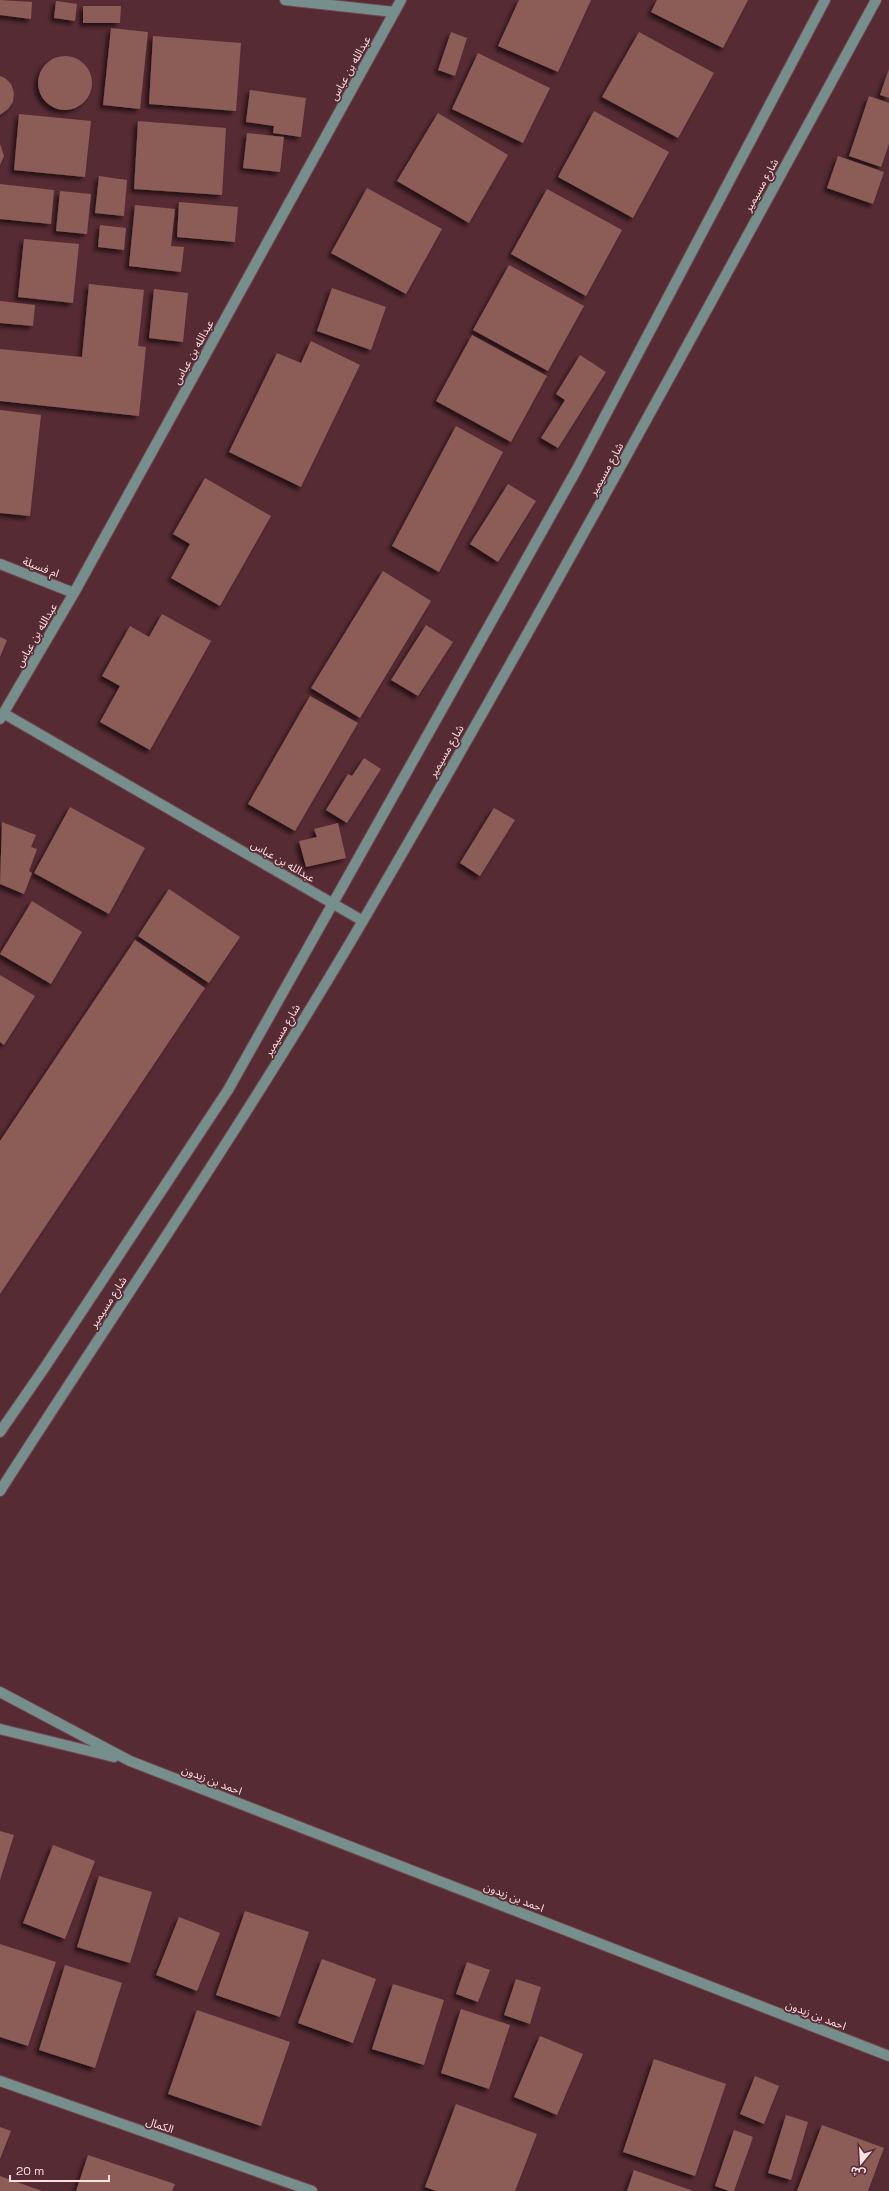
<svg xmlns="http://www.w3.org/2000/svg" width="889" height="2191" font-family="'Space Grotesk','Noto Sans Arabic',sans-serif">
<style>
.building{fill:#8c5c56;filter:url(#shadow)}
.lines{fill:none;stroke-linecap:round;stroke-linejoin:round}
.minor-casing{stroke:#724850;stroke-width:12}
.minor{stroke:#768f8c;stroke-width:10}
.labels{text-anchor:middle;dominant-baseline:central;stroke-width:3.5;stroke-linejoin:round;paint-order:stroke}
.street-label{font-size:11px;fill:#fee1e5;stroke:#572b34}
</style>
<defs>
<filter id="shadow"><feDropShadow dx="-3.5" dy="3.5" stdDeviation="2" flood-color="#0009"/></filter>
</defs>
<rect width="100%" height="100%" fill="#572b34"/>
<!-- building -->
<path class="building" d="M0 0 32 2 31 19 0 15Z
M519 0H591L558 72 498 46Z
M657 0H748L723 48 651 12Z
M56 1 77 4 75 21 54 18Z
M83 6H121L120 23H83Z
M111 28 148 32 140 109 103 105Z
M451 32 467 38 455 76 438 70Z
M639 32 714 73 678 138 602 97Z
M153 36 241 43 236 111 149 104Z
M478 53 550 88 523 143 452 109Z
M38 83a27 27 0 1 1 54 0a27 27 0 1 1-54 0Z
M889 69V98L880 95Z
M0 76 5 78 11 84 14 93 13 102 8 109 0 115Z
M250 90 306 98 301 137 273 133 274 126 246 122Z
M869 96 889 103V144L881 167 849 156Z
M594 111 669 152 633 218 558 177Z
M438 113 508 155 469 223 397 181Z
M19 114 91 121 85 177 14 170Z
M138 121 226 128 222 195 134 189Z
M247 133 284 137 280 172 243 168Z
M0 144 4 156 0 165Z
M838 156 884 172 873 204 827 188Z
M99 176 127 180 124 216 95 213Z
M0 184 54 190 51 224 0 219Z
M367 188 442 229 406 294 331 253Z
M547 189 622 230 586 296 511 254Z
M60 191 91 194 87 234 56 231Z
M179 202 238 207 235 242 177 237Z
M135 205 175 209 171 246 184 247 181 272 129 266Z
M100 225 126 228 124 250 98 247Z
M24 239 79 244 73 303 18 297Z
M509 265 584 306 548 371 473 330Z
M89 284 144 290 138 346 146 347 139 416 0 401V349L82 357Z
M332 288 386 307 371 350 317 331Z
M154 289 188 293 183 342 149 338Z
M0 301 35 305 33 326 0 323Z
M472 335 547 376 511 442 436 401Z
M311 341 360 365 301 487 229 452 277 353 301 363Z
M580 355 606 372 558 448 541 438 565 400 556 394Z
M0 410 41 415 30 516 0 513Z
M456 426 503 452 439 572 392 546Z
M205 478 271 516 220 606 171 578 190 544 173 534Z
M508 484 536 501 498 562 470 544Z
M383 571 431 601 360 718 311 688Z
M162 614 211 641 150 750 100 722 120 686 102 676 130 626 149 637Z
M426 625 453 642 418 696 391 680Z
M0 637 7 640 0 657Z
M310 696 358 723 295 831 248 804Z
M364 758 381 769 347 823 326 810 348 774 352 776Z
M70 807 145 848 109 914 34 873Z
M494 808 515 820 480 876 460 863Z
M2 822 36 835 31 847 37 849 29 871 32 873 24 894 0 884Z
M338 823 346 858 306 867 299 841 317 837 314 829Z
M169 889 240 937 209 983 138 936Z
M32 901 82 932 51 984 0 954Z
M135 940 205 988 0 1294V1141Z
M0 975 35 996 4 1045 0 1042Z
M0 1831 14 1835 0 1880Z
M53 1845 95 1861 65 1939 23 1923Z
M99 1876 152 1892 130 1963 77 1947Z
M245 1911 309 1932 280 2017 216 1995Z
M179 1917 220 1933 197 1991 156 1975Z
M0 1944 56 1962 28 2046 0 2037Z
M322 1959 376 1979 353 2043 298 2023Z
M467 1962 490 1970 478 2002 456 1994Z
M65 1965 122 1983 95 2068 39 2050Z
M516 1979 541 1987 530 2024 504 2015Z
M393 1984 444 2000 424 2065 372 2049Z
M461 2009 510 2025 489 2089 441 2073Z
M197 2010 290 2042 261 2126 168 2094Z
M540 2036 583 2054 557 2115 514 2097Z
M654 2059 726 2084 695 2176 623 2152Z
M755 2076 779 2086 764 2124 740 2114Z
M456 2104 537 2134 515 2191H436L425 2187Z
M786 2115 808 2122 791 2180 768 2173Z
M822 2125 884 2148 868 2191H797Z
M0 2127 11 2131 0 2159Z
M734 2130 753 2137 734 2191H729L715 2186Z
M88 2155 175 2184 172 2191H76Z
M634 2170 693 2191H627Z
M0 2176 42 2191H0Z"/>
<g class="lines">
<!-- minor casing -->
<g class="minor-casing">
<path id="minor" d="M285 0 394 12
M0 564 74 593
M3 713 363 921
M0 719 74 593 401 0
M0 1432 45 1367 228 1090 577 469 825 0
M0 1491C122 1301 250 1114 364 919 541 616 708 308 876 0
M0 1692 130 1761 889 2056
M0 1729 114 1757
M0 2081 312 2191"/>
</g>
<!-- minor -->
<use href="#minor" class="minor"/>
</g>
<g class="labels">
<!-- street labels -->
<g class="street-label">
<text transform="translate(350 68) rotate(-61)">عبدالله بن عباس</text>
<text transform="translate(761 185) rotate(-61)">شارع مسيمير</text>
<text transform="translate(193 352) rotate(-61)">عبدالله بن عباس</text>
<text transform="translate(606 469) rotate(-61)">شارع مسيمير</text>
<text transform="translate(41 567) rotate(21)">ام فسيلة</text>
<text transform="translate(36 635) rotate(-60)">عبدالله بن عباس</text>
<text transform="translate(446 751) rotate(-60)">شارع مسيمير</text>
<text transform="translate(283 861) rotate(30)">عبدالله بن عباس</text>
<text transform="translate(282 1030) rotate(-59)">شارع مسيمير</text>
<text transform="translate(108 1302) rotate(-57)">شارع مسيمير</text>
<text transform="translate(212 1780) rotate(21)">احمد بن زيدون</text>
<text transform="translate(514 1897) rotate(21)">احمد بن زيدون</text>
<text transform="translate(816 2015) rotate(21)">احمد بن زيدون</text>
<text transform="translate(160 2125) rotate(19)">الكمال</text>
</g>
</g>
<!-- north arrow -->
<g transform="translate(861 2163) rotate(198)" stroke="#572b34" stroke-width="3" paint-order="stroke">
<path d="M0-3L7 15L0 10L-7 15Z" fill="#fee1e5"/>
<text y="-6" font-size="11" font-weight="bold" text-anchor="middle" fill="#fee1e5">ش</text>
</g>
<!-- scale -->
<path d="M10 2175v6h99v-6" fill="none" stroke="#fee1e5" stroke-width="2"/>
<text x="16" y="2175" font-size="12" fill="#fee1e5" stroke="#572b34" stroke-width="3" paint-order="stroke">20 m</text>
</svg>
